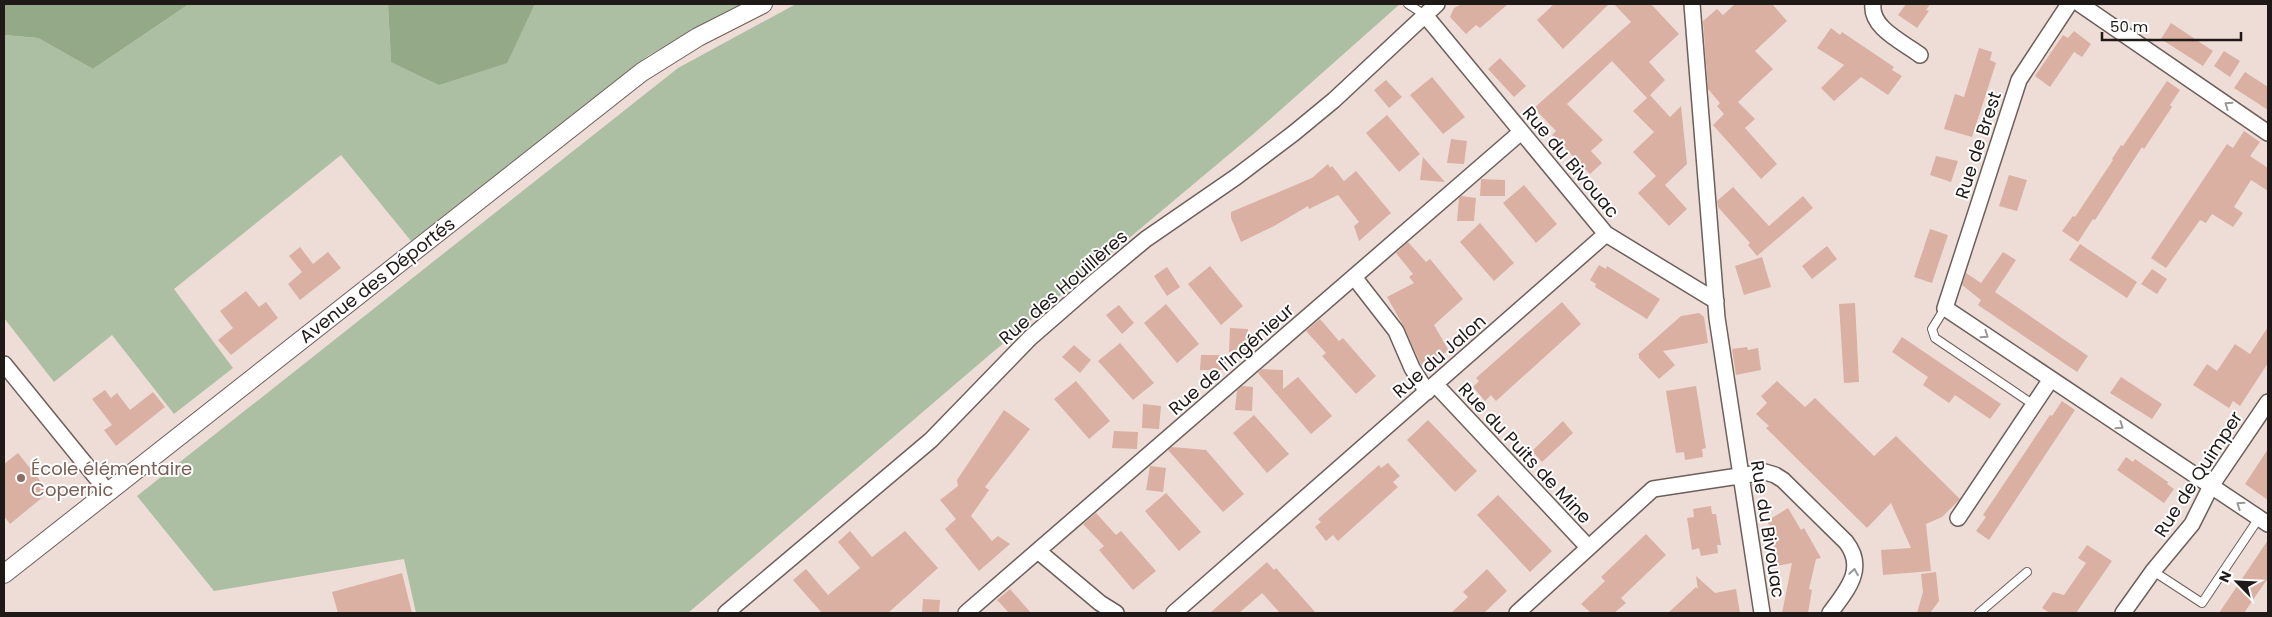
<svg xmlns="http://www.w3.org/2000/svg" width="2272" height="617" font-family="Poppins,sans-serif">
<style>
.green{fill:#adbfa3}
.forest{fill:#94a988}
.building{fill:#d9b0a1}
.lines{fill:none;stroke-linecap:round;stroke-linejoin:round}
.service-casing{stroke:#6d5f5a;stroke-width:10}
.minor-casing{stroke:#6d5f5a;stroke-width:18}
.tertiary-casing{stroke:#6d5f5a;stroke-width:20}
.service{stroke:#fff;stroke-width:8}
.minor{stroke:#fff;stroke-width:15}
.tertiary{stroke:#fff;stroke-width:18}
.oneway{stroke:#9a9897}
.education-dot{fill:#8d6e63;stroke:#fff;stroke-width:2}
.labels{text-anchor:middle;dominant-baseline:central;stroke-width:4;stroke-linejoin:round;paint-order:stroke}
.street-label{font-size:18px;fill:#1f1917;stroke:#fff}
.education-label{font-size:18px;fill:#785e54;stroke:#fff;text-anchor:start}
</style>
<rect width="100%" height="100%" fill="#eeddd7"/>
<!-- green -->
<path class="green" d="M189 4H388L391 62 506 63 535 4H744L649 55 411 241 341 155 174 289 233 368 174 414 112 335 54 382 4 318V35L38 38 93 69Z
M796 4H1400L1251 136 987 357 688 613H416L404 559 214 591 137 496 678 68Z"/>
<!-- forest -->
<path class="forest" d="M4 4H189L93 69 38 38 4 35Z
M388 4H535L507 63 439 85 391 62Z"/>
<!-- building -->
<path class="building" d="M1462 4H1508L1480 28 1476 25 1466 34 1450 17 1454 8Z
M1554 4H1609L1563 49 1537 20Z
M1614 4H1651L1679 34 1649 62 1665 80 1650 95 1670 117 1681 106 1687 164 1665 185 1687 209 1669 226 1638 193 1656 176 1633 152 1654 132 1633 111 1647 98 1612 61 1567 104 1603 140 1591 151 1602 163 1590 174 1552 135 1556 131 1534 108 1631 22Z
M1735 4H1772L1787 21 1755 51 1773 69 1738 102 1755 119 1745 128 1777 164 1761 179 1713 125 1724 114 1717 106 1720 103 1708 89 1703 21 1717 9 1723 15Z
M1906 4H1930L1926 10 1929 11 1917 28 1898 15Z
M2171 23 2213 51 2203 66 2161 39Z
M1831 28 1840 35 1842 32 1894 67 1892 70 1902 76 1888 95 1861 77 1834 101 1821 88 1844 65 1817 48Z
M2074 31 2091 44 2082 57 2074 52 2050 87 2035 76 2063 35 2068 38Z
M1979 48 1992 52 1990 60 1996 63 1972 137 1944 129 1955 94 1964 97Z
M2224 51 2240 61 2230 77 2214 66Z
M1500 58 1526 86 1514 97 1488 69Z
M2245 72 2268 87V110L2234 88Z
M1432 77 1465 117 1443 134 1410 95Z
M1386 80 1402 97 1389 108 1374 90Z
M2167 81 2180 90 2170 105 2172 107 2144 149 2142 147 2095 220 2093 219 2078 242 2062 231 2073 216 2075 217 2113 160 2112 159 2121 145 2123 146Z
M1387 115 1420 154 1399 172 1366 133Z
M2244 131 2260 142 2250 156 2268 168V191L2251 180 2234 207 2243 213 2233 227 2212 214 2206 223 2200 220 2166 268 2151 258 2227 144 2233 148Z
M1451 139 1467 141 1464 164 1447 163Z
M1936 156 1958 161 1951 182 1930 175Z
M1423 157 1445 182 1420 180Z
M1328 164 1330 168 1332 166 1344 181 1356 171 1391 213 1359 241 1354 226 1359 222 1338 195 1309 209 1308 206 1274 226 1241 242 1231 218V212L1312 178Z
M2009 175 2027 180 2017 211 1999 206Z
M1481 179 1505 180V196H1480Z
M1524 185 1557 224 1536 243 1503 203Z
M1733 187 1769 226 1803 196 1813 208 1757 256 1748 245 1750 243 1718 207 1717 201Z
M1461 196 1476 198 1474 221H1457L1459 198Z
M1480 223 1514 263 1494 281 1460 242Z
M1930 229 1948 235 1932 283 1914 277Z
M1408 242 1426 262 1430 259 1463 299 1434 325 1449 351 1421 365 1404 327 1387 297 1414 283 1409 277 1413 274 1396 253Z
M2080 244 2137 282 2127 298 2069 260Z
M1827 246 1837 259 1812 279 1802 266Z
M300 247 313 264 328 252 341 268 300 300 288 284 302 272 289 256Z
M2003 252 2016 260 1995 292 2088 356 2077 372 1978 305 1981 300 1962 285 1966 273 1981 283Z
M1762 257 1771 287 1744 295 1735 266Z
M1599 265 1606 269 1607 266 1660 299 1647 319 1595 287 1596 284 1590 280Z
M1210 266 1243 306 1221 325 1188 284Z
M1167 267 1180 287 1167 296 1154 276Z
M2152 269 2167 279 2157 294 2141 284Z
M246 291 259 307 266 302 278 318 231 355 218 340 233 328 220 311Z
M1562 302 1581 324 1496 401 1491 395 1485 401 1473 387 1479 381 1476 378Z
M1855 303 1859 382 1844 383 1839 304Z
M1166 304 1199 344 1177 363 1144 323Z
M1119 305 1134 323 1122 334 1106 315Z
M1699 313 1704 317 1708 343 1663 351 1675 365 1659 379 1639 358V354L1637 355 1681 316Z
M1320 319 1339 341 1343 338 1376 376 1356 394 1322 356 1326 353 1306 331Z
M2268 327V363L2240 406 2233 401 2229 408 2193 385 2207 364 2217 371 2235 344 2250 354Z
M1230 328 1248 329 1246 353 1229 352Z
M1902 337 2001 404 1990 419 1955 395 1949 403 1923 385 1928 377 1892 352Z
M1120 343 1154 383 1133 400 1098 361Z
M1074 345 1091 360 1080 373 1062 357Z
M1747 347 1748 350 1758 348 1761 370 1736 375 1732 349Z
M1201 355H1226V370H1200Z
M1262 369 1283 370V389L1298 377 1332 416 1311 434 1258 373Z
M2121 377 2162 404 2152 419 2110 393Z
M1076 381 1110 421 1089 439 1054 399Z
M1777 381 1805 407 1815 398 1874 456 1896 436 1960 499 1942 517 1926 524 1931 571 1883 575 1881 550 1911 548 1891 503 1867 528 1766 428 1769 426 1756 414 1767 403 1761 396Z
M1242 386 1253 387 1252 411 1235 410 1237 391Z
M1696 386 1706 448 1702 449 1703 457 1685 460 1684 452 1676 453 1666 391Z
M105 390 111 398 117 393 130 410 153 392 165 407 116 446 104 430 112 425 92 399Z
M2062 401 2075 410 1989 540 1976 531 1986 517 1983 515 2050 415 2052 416Z
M1143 404 1161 406 1159 429 1142 428Z
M1004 410 1030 429 985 487 989 490 971 516 992 541 998 536 1010 544 979 571 945 529 956 519 940 500 958 486 957 480Z
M1254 415 1289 454 1267 473 1233 433Z
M1428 420 1477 471 1455 492 1407 440Z
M1563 421 1573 433 1542 462 1532 451Z
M1114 431 1138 432 1137 449 1112 448Z
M1172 447 1206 450 1244 494 1223 512 1168 450Z
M2268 449V500L2245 484Z
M18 453 49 492 10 524 4 516V464Z
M2126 457 2133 462 2135 459 2168 482 2167 484 2174 489 2164 503 2117 470Z
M1388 463 1400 476 1393 482 1398 487 1338 541 1333 535 1326 541 1315 527 1321 522 1318 519 1379 465 1381 468Z
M1150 466 1166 468 1163 492 1146 490Z
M1166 493 1201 532 1179 551 1145 511Z
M1498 495 1552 551 1530 572 1477 515Z
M1711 506 1712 514H1716L1721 545H1717L1718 553 1701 556 1699 548 1692 550 1687 518 1694 517 1693 509Z
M1788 508 1801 530 1804 528 1821 558 1816 559 1809 589 1812 590 1808 613H1782L1792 563 1777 566 1773 543 1778 540 1767 521Z
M1096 513 1116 535 1121 531 1156 571 1133 590 1099 550 1104 546 1083 524Z
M850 531 872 557 905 531 938 568 888 613H822L793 580 806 569 828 595 860 568 838 542Z
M1646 534 1666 555 1621 598 1626 603 1614 613H1591L1581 604 1605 581 1601 577Z
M2268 540V578L2244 613H2219Z
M2087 545 2112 561 2076 613H2050L2042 608 2053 592 2064 595 2086 563 2078 558Z
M1267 562 1274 570 1276 568 1316 613H1280L1262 593 1239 613H1210Z
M1487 569 1507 591 1484 613H1451L1468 597 1463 592Z
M1936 572 1939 601 1930 613H1917L1923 592 1921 574Z
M402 573 412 613H338L332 592Z
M1696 576 1715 593 1736 589 1740 613H1668L1696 587 1698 589Z
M1010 589 1031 613H1009L997 600Z
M923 599 940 600 939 613H922Z"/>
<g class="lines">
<!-- service casing -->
<g class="service-casing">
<path id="service" d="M1408 4 1425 15
M1945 308 1932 329 1935 338 2034 405
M2153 571 2202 603 2259 518
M1979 613 2027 572"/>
</g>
<!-- minor casing -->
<g class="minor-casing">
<path id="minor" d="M1692 4 1717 318 1762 613
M1873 4C1870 28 1903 42 1920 55
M2069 4 2019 80 1945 308 2268 524
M2080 4 2268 133
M1425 15 1606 234 1716 301
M1354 277 1396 331 1412 368 1427 392
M4 364 108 492
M1435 384 1588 547
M1958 518 2051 379
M1038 551 1100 603 1116 613
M726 613 931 440 1030 338 1092 284 1146 239 1236 177 1294 133 1334 100 1437 4
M966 613 1521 132
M1174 613 1606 234
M1517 613 1653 489 1765 472 1775 475 1783 480 1846 542C1867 569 1846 591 1830 613
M2123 613 2153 571 2192 524 2211 486 2268 402"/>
</g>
<!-- tertiary casing -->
<g class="tertiary-casing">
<path id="tertiary" d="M4 574 642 72 698 37 763 4"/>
</g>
<!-- service -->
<use href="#service" class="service"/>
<!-- minor -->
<use href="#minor" class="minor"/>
<!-- tertiary -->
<use href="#tertiary" class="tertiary"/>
</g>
<!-- one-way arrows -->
<defs><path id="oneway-chevron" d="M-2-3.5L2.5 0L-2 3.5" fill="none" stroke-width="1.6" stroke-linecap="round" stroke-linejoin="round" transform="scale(1.25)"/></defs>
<g class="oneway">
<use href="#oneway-chevron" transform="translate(2228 105) rotate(-146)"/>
<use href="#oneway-chevron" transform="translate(1985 335) rotate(34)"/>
<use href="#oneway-chevron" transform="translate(2120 426) rotate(34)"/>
<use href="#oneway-chevron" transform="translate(2240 505) rotate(-146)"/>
<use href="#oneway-chevron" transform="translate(1854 572) rotate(-81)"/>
</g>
<!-- markers -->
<circle class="education-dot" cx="21" cy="478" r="5"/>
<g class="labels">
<!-- street labels -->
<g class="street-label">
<text transform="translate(1978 145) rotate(-72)">Rue de Brest</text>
<text transform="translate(1571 162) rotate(50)">Rue du Bivouac</text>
<text transform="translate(377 280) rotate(-38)">Avenue des Déportés</text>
<text transform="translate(1063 287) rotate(-41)">Rue des Houillères</text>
<text transform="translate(1439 356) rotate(-41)">Rue du Jalon</text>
<text transform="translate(1231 359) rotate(-41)">Rue de l'Ingénieur</text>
<text transform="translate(1525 453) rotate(47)">Rue du Puits de Mine</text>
<text transform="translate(2198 474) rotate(-57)">Rue de Quimper</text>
<text transform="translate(1768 529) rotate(81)">Rue du Bivouac</text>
</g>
<!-- education labels -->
<g class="education-label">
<text x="31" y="468">École élémentaire<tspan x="31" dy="21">Copernic</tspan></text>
</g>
</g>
<!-- border -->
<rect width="2272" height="617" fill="none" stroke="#1f1917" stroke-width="10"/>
<!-- north arrow -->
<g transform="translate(2237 582) rotate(294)" stroke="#ffffff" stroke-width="4" paint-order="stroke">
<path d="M0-4L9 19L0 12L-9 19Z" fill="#1f1917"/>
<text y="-8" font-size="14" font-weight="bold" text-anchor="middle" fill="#1f1917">N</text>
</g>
<!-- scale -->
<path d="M2102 32v8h139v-8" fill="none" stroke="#1f1917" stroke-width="2.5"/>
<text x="2110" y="32" font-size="15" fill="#1f1917" stroke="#ffffff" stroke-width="4" paint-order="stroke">50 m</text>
</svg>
